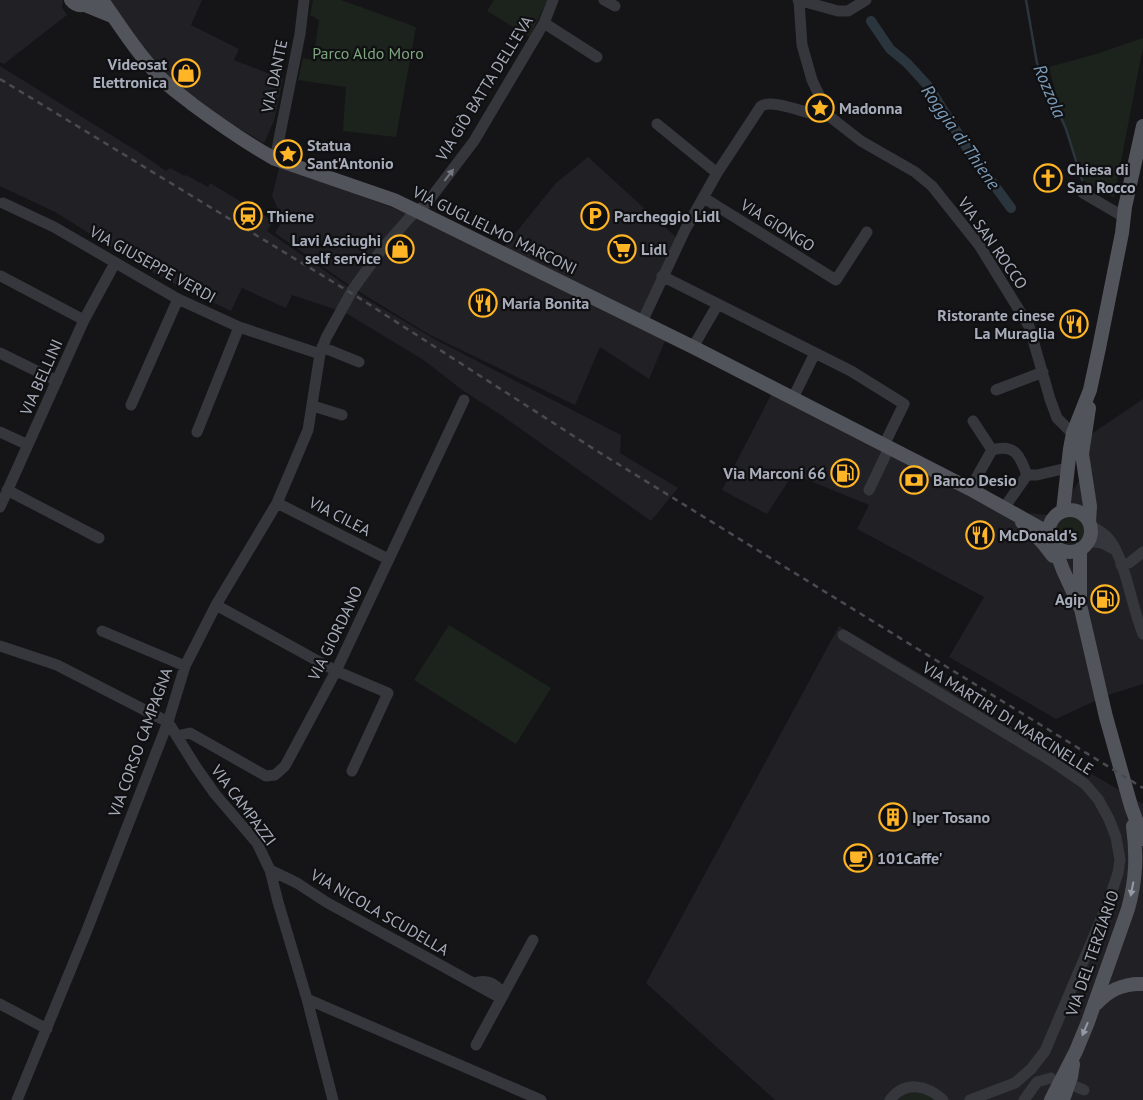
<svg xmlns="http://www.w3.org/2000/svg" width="1143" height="1100" font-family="'PT Sans',sans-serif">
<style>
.built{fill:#212125}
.green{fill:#1b231c}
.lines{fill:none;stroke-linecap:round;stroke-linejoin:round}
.stream{stroke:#2a353d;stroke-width:2.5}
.canal{stroke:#2a353d;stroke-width:10}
.minor{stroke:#36373d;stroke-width:11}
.major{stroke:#52545c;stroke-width:14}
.rail{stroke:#494b52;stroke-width:2.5;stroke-dasharray:6 5;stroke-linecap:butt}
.oneway{fill:#747781}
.oneway2{fill:#959aa6}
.labels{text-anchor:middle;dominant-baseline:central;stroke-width:4.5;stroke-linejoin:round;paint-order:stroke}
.park-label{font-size:16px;fill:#7ca57e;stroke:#101013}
.poi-label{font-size:16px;font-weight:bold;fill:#a6acb9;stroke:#101013;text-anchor:start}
.street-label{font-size:16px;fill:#a6acb9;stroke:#101013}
.water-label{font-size:18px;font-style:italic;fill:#7a9bb7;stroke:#101013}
</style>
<rect width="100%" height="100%" fill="#151518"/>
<!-- built -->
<path class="built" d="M0 0H63L62 7 67 15 4 64 0 62Z
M110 0H202L191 25 239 49 234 60 283 79 274 121 264 143 214 114 167 77 109 4Z
M0 66 140 153 166 171 170 168 185 176 186 175 208 187 210 183 273 221 267 231 363 297 438 341 621 435 620 453 678 488 651 521 501 415 462 390 425 361 346 313 292 295 286 308 242 288 231 311 160 277 55 212 0 186Z
M588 157 677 238 644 314 668 334 649 379 600 347 575 405 430 335 353 288 275 233 283 220 272 196 280 165 409 214 500 252 556 183Z
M774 389 1010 511 1056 516 1079 481 1090 435 1143 399V684L1108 695 1056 719 949 657 984 597 857 529 869 505 793 474 767 514 722 490Z
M839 626 1143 804V1100H775L646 983Z"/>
<!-- green -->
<path class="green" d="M313 0H341L416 27 396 137 343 131 346 87 298 80 303 58 313 60 319 20 310 15Z
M494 0H547L530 37 487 11Z
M1143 38V47L1114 198 1082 180 1064 125 1049 67 1096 54Z
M1058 531a13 13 0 1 1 26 0a13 13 0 1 1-26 0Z
M449 625 551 688 516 744 414 680Z
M914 1093 928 1095 934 1100H898L908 1094Z"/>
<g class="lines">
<!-- stream -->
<path class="stream" d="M1026 0 1037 63 1066 129 1082 180"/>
<!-- canal -->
<path class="canal" d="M871 21 890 49 907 63 928 86 967 148 1011 208"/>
<!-- minor -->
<path class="minor" d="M604 0 615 6
M798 0 838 11H848L866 0
M799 1 802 45 812 80 829 116 861 141 915 172 932 186 979 245 1029 326 1050 399 1057 418 1077 438
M544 23 597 57
M657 124 717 173
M275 159 300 34 304 0
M1083 193 1124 217
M704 198 836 280 867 232
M3 203 54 227 178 299 239 327 320 354
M1 276 84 320
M662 276 851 371 904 404 884 445
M642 322 685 230 717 173 761 106C776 98 810 117 829 116
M322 347 359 362
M693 347 718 304
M0 353 57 381
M996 390 1043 372
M793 398 815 353
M131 405 178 299
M313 406 342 415
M973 421 992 450
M0 432 28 445
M197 432 239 327
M1027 475H1037L1067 468
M970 489 992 450C1015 443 1020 456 1027 475
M7 490 99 538
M869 490 889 448
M277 503 388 559
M0 507 84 320 115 263
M1004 508 1027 475
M1090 525C1097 529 1104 533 1109 539 1125 558 1132 609 1143 634
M1088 541 1102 543 1115 550
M1121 565 1129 563 1143 552
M216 605 336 671 388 693 352 771
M102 631 185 666
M843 635 1050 760 1085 784 1098 799 1109 819 1116 837 1120 860 1118 873 1108 903 1045 1051 1031 1069 1015 1083 970 1100
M0 646 57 665 168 722 196 767 215 794 257 843 270 870 278 902 307 999 333 1100
M177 736 190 733 266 776 275 775 285 766 336 671 464 400
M270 870 297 883 326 902 495 995 503 993
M474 983C487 979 494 983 503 993
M307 999 541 1100
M0 1004 47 1029
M476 1045 533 940
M1077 1087 1084 1090
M17 1100 87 930 168 722 185 666 216 605 277 503 308 430 320 354 326 338 353 289 382 249 411 216 427 203 474 141 544 23 553 0
M890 1100C905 1080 927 1085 943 1100
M1024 1100 1037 1082 1051 1078"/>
<!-- major -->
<path class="major" d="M71 0C77 7 85 7 90 0
M102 0C120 26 138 54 160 77 169 87 181 95 192 104 219 124 246 143 275 159L394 200 417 211 693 347 970 489 1049 533
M85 5 112 16
M1089 408 1082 454 1090 506 1089 522
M1049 531a21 21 0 1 1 42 0a21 21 0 1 1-42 0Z
M1063 511 1070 449 1073 433 1090 390 1099 348 1122 233 1125 207 1143 126
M1022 522 1042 542 1053 556
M1053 543 1063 570 1081 609 1106 717 1131 806 1143 839
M1080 600V549
M1096 1004C1109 990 1123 983 1143 984
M1051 1100 1076 1051 1088 1022 1128 909C1136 880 1137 856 1133 826
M1063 1100 1071 1077 1073 1064"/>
<!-- rail -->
<path class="rail" d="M0 79 356 296 597 451 1143 788"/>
</g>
<!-- one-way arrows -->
<defs><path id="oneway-solid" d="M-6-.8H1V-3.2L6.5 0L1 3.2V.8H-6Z" transform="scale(1.25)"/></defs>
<use class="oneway" href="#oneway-solid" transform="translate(449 175) rotate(-52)"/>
<g class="oneway2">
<use href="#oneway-solid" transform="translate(1132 889) rotate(101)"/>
<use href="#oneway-solid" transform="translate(1085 1029) rotate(113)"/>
</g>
<!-- icons -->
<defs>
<g id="shop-ring" transform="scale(1.4375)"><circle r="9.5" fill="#101013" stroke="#ffb526" stroke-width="1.5"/><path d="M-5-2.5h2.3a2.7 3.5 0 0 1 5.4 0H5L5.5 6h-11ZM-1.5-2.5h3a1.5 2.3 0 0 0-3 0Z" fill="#ffb526"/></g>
<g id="sight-ring" transform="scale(1.4375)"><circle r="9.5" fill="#101013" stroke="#ffb526" stroke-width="1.5"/><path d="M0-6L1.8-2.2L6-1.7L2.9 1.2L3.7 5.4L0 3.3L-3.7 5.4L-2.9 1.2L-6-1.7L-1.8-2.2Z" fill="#ffb526"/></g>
<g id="church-ring" transform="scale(1.4375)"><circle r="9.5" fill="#101013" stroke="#ffb526" stroke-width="1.5"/><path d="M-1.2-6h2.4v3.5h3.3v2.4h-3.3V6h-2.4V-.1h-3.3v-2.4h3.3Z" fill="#ffb526"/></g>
<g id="station-ring" transform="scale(1.4375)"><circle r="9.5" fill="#101013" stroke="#ffb526" stroke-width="1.5"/><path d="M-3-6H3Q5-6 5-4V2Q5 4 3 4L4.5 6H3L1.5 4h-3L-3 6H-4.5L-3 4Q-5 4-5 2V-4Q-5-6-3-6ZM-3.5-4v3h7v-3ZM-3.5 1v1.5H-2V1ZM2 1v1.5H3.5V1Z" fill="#ffb526"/></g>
<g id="parking-ring" transform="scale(1.4375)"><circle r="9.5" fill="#101013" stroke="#ffb526" stroke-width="1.5"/><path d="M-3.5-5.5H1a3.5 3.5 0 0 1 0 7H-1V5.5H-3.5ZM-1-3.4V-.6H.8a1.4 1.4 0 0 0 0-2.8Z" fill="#ffb526"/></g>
<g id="supermarket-ring" transform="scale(1.4375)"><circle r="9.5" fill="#101013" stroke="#ffb526" stroke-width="1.5"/><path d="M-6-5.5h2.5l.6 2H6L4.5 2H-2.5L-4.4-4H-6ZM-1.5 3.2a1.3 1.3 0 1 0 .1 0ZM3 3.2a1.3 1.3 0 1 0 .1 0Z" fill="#ffb526"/></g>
<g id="restaurant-ring" transform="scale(1.4375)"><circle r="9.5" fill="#101013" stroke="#ffb526" stroke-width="1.5"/><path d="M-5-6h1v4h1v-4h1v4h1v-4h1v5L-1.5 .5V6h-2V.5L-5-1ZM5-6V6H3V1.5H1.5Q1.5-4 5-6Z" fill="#ffb526"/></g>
<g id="fuel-ring" transform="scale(1.4375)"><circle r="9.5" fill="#101013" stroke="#ffb526" stroke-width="1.5"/><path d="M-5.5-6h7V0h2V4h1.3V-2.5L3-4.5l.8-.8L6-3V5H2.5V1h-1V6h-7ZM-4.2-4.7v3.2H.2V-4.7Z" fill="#ffb526"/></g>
<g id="bank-ring" transform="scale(1.4375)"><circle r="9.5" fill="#101013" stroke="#ffb526" stroke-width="1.5"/><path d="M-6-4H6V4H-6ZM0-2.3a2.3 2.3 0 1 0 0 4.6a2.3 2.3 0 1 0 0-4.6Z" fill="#ffb526"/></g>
<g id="building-ring" transform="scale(1.4375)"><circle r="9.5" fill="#101013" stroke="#ffb526" stroke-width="1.5"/><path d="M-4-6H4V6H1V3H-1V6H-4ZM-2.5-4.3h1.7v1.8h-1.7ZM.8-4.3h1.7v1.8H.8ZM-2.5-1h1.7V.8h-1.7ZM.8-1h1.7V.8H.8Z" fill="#ffb526"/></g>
<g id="cafe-ring" transform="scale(1.4375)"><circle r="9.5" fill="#101013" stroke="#ffb526" stroke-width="1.5"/><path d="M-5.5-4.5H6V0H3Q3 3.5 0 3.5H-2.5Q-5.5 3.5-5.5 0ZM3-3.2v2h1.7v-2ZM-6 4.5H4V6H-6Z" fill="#ffb526"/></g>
</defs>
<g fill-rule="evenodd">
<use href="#shop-ring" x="186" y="73"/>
<use href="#sight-ring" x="820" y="108"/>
<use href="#sight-ring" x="288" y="154"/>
<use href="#church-ring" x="1048" y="178"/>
<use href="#station-ring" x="248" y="216"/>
<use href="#parking-ring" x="595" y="216"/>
<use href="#shop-ring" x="400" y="249"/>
<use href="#supermarket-ring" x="622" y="249"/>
<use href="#restaurant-ring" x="483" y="303"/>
<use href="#restaurant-ring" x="1074" y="324"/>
<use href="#fuel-ring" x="845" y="473"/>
<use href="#bank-ring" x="914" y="480"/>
<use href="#restaurant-ring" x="980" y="535"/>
<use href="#fuel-ring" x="1105" y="599"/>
<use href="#building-ring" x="893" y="817"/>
<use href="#cafe-ring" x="858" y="858"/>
</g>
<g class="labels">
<!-- park labels -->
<g class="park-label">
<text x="368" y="53">Parco Aldo Moro</text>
</g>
<!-- poi labels -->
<g class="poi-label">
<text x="167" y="64" text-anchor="end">Videosat<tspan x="167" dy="18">Elettronica</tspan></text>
<text x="839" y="108">Madonna</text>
<text x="307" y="145">Statua<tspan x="307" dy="18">Sant'Antonio</tspan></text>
<text x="1067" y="169">Chiesa di<tspan x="1067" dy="18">San Rocco</tspan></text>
<text x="267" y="216">Thiene</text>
<text x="614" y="216">Parcheggio Lidl</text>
<text x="381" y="240" text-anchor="end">Lavi Asciughi<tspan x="381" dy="18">self service</tspan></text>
<text x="641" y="249">Lidl</text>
<text x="502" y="303">María Bonita</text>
<text x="1055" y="315" text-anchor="end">Ristorante cinese<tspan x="1055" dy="18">La Muraglia</tspan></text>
<text x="826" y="473" text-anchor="end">Via Marconi 66</text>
<text x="933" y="480">Banco Desio</text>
<text x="999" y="535">McDonald's</text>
<text x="1086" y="599" text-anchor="end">Agip</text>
<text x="912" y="817">Iper Tosano</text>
<text x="877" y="858">101Caffe'</text>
</g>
<!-- street labels -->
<g class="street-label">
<text transform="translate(274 76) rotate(-78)">VIA DANTE</text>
<text transform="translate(484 88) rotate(-58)">VIA GIÒ BATTA DELL'EVA</text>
<text transform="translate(778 225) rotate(32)">VIA GIONGO</text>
<text transform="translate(495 230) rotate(26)">VIA GUGLIELMO MARCONI</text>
<text transform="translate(993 243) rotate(55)">VIA SAN ROCCO</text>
<text transform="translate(153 264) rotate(29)">VIA GIUSEPPE VERDI</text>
<text transform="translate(41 377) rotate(-66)">VIA BELLINI</text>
<text transform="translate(340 516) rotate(27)">VIA CILEA</text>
<text transform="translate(335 633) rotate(-64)">VIA GIORDANO</text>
<text transform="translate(1008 718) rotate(32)">VIA MARTIRI DI MARCINELLE</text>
<text transform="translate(140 742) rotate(-70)">VIA CORSO CAMPAGNA</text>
<text transform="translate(244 805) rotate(53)">VIA CAMPAZZI</text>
<text transform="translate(380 912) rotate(30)">VIA NICOLA SCUDELLA</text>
<text transform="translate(1092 953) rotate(-71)">VIA DEL TERZIARIO</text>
</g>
<!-- water labels -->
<g class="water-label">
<text transform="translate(1050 91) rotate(67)">Rozzola</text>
<text transform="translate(961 137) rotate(55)">Roggia di Thiene</text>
</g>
</g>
</svg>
